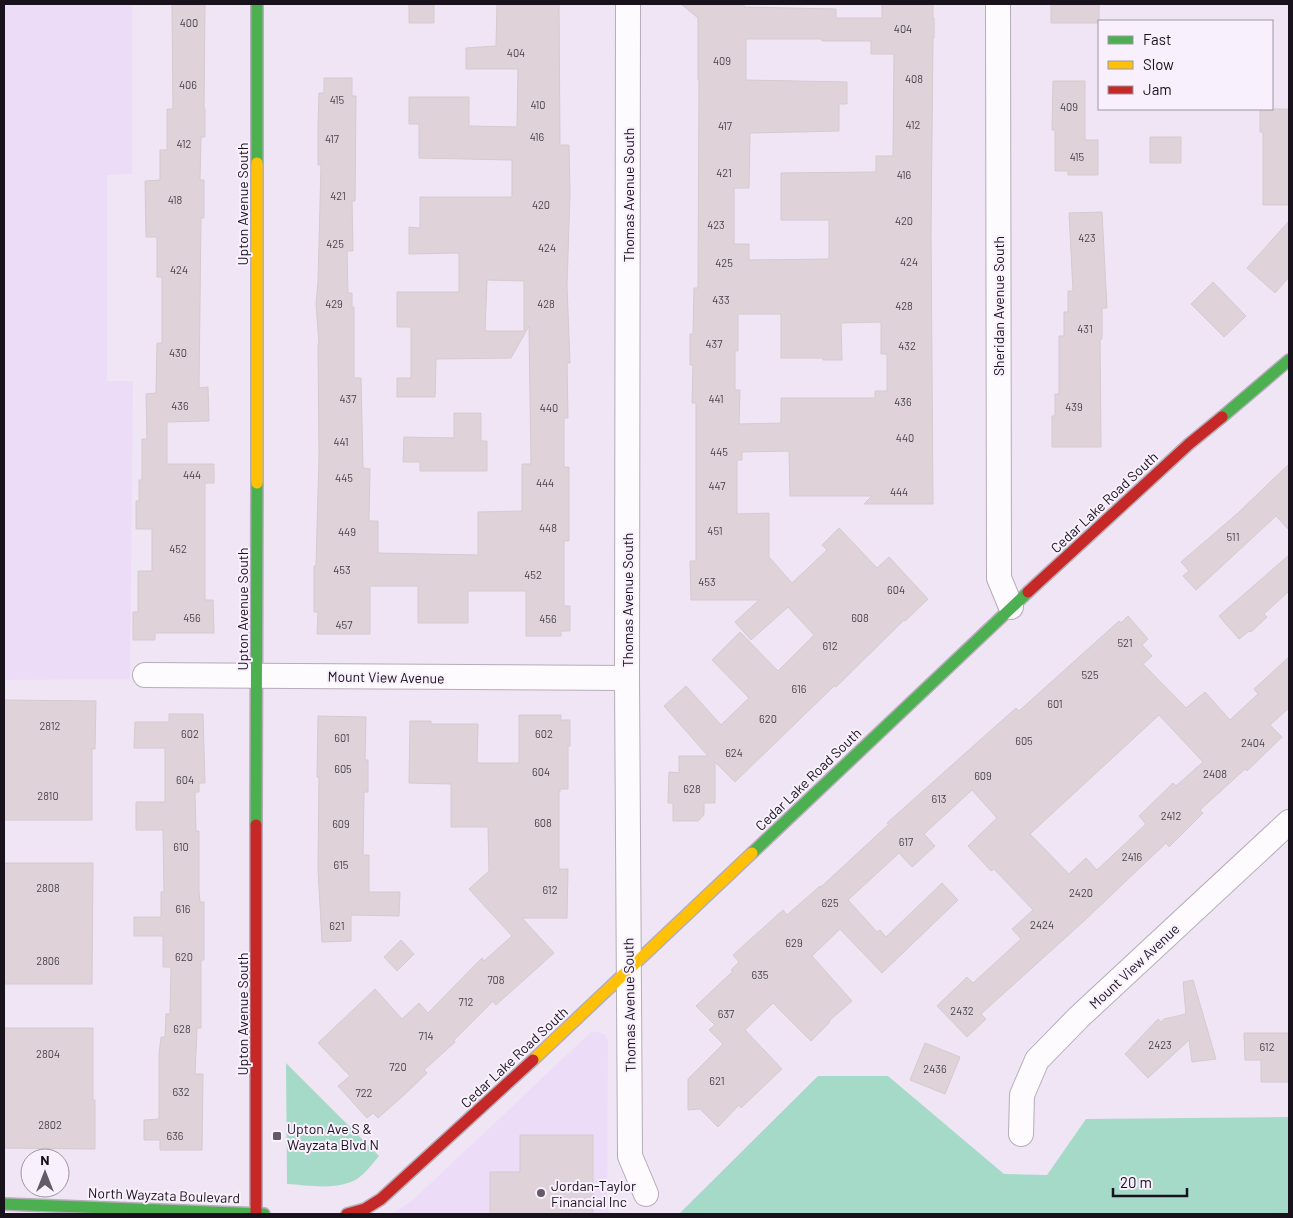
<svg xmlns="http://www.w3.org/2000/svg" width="1293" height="1218" font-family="Barlow,sans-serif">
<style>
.built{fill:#eddcf7}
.green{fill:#a6dac8}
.building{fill:#dfd3d9;stroke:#d6cacf;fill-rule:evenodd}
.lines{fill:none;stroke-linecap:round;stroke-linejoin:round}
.street-casing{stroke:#b5adb9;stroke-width:26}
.fast-casing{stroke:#b5adb9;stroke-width:14}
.slow-casing{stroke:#b5adb9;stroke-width:14}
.jam-casing{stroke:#b5adb9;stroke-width:14}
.street{stroke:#fdfbfe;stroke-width:24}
.fast{stroke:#4caf50;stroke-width:11}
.slow{stroke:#ffc107;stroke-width:11}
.jam{stroke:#c62828;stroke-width:11}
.poi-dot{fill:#635c68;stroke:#f8f0fd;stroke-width:2}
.labels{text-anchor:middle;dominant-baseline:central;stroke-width:4;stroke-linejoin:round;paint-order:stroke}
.number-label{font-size:11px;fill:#4b434c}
.street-label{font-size:14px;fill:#18121c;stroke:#f8f0fd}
.poi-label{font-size:14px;fill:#18121c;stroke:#f8f0fd;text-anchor:start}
</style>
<rect width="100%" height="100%" fill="#efe5f5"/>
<!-- built -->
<path class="built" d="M4 4H132V174L107 175V381H133L130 679 4 680Z
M591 1032H598L605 1035 608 1040 607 1207 610 1214H393L414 1199Z"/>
<!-- green -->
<path class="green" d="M286 1063 379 1156C372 1164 366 1173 357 1179 337 1191 308 1185 287 1184Z
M818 1076H888L1004 1174 1047 1175 1086 1119 1289 1117V1214H679Z"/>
<!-- building -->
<path class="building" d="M172 4H205L204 109H205V137H201L200 180H204V218H201L199 388 208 387 209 421 167 422V464H214V483H205V600H213L214 633H155V640H133V612H138V571H152V529H136V501H139V480H142V439H147L146 394 156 393 157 343H162V277H157V237H146L145 181 160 180V150H167V109H173Z
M409 4H434V23H409Z
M497 4H559L560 145H569L570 193 567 286 570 363H567L568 418H564V467H569V541H564V606H570V631H561V636H526V591H468V623H418V586H370V634H317L318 612H314V566H316L319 456 318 344H319L316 304 318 282 321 165H318V128L319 93H324V78H352V96H356L355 201H352L353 251H347L348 293H352V307H354V378H361L363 468 370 469 369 521H378V553L478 555V512L522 511V464H531L529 326 511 358 436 359 435 397H397V378H411V327H397V292H459V253L409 254V227L420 228V197H512V160L419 158V124H409V97H469V126L517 127 518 69H466V48L496 46ZM487 280 524 281V331H485Z
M681 4H744V7L836 9V18H882V4H933V18H934V38H933L931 231 933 504H864L872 496H790L789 451 742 452V460H737V514L769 513V557L792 583 827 550 822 545 839 528 877 568 889 557 928 599 905 621 904 620 836 687 834 686 735 782 715 762V803H704V815L698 821H673V803H668L669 772 679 773V756H708L664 706 686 686 721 725 749 698 712 660 740 632 778 671 814 635 788 607 751 640 735 622 759 600H691L690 561H696V403H692L693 365H690V334H693L694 288H698L699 80H698V18ZM746 39H822V41H871V54H894L893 156H876V172L781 173V220H829V259L749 260V244H734V188H749L750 133 839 131V104H847V82L746 80ZM738 314H781V358H823V360H842L841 323 881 322V354H887V391H875V398H781V423L739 424 740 390H735V351H738Z
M1051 4H1099V23H1051Z
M1053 81H1085V140H1098V175H1068V171H1055V130H1052Z
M1260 109H1289V205H1263V132H1260Z
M1150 137H1181V163H1150Z
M1102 212 1107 308H1102V339H1100L1101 447H1052V416H1055V394H1059V336H1064V312H1068V291H1073L1069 213Z
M1289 221V277L1275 293 1247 268Z
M1213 282 1246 316 1224 337 1191 304Z
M454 413H481V441H487V471H420V462H403L404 437 454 438Z
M1289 464V530L1276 516 1196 590 1183 576 1189 571 1181 562 1238 513Z
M1289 555V591L1264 614 1267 617 1251 632 1249 631 1239 639 1219 616Z
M1128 616 1148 639 1142 645 1152 656 1143 664 1186 708 1205 692 1230 720 1258 694 1254 689 1289 657V708L1270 725 1282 737 1247 771 1245 769 1200 810 1203 813 1169 847 1166 843 1084 921 981 1014 986 1019 967 1037 937 1006 967 977 973 983 1021 939 1012 929 1033 910 994 869 991 871 968 846 997 818 972 790 924 834 935 846 912 867 899 853 848 900 877 932 880 930 886 937 942 883 958 900 882 973 840 929 812 956 852 1001 829 1021 830 1022 811 1041 773 1003 745 1030 782 1069 741 1108 739 1105 718 1127 700 1109 688 1110V1079L723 1044 709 1030 715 1025 696 1006 733 971 731 970 739 962 733 955 783 910 787 915 820 886 821 887 889 824 887 823 1016 708 1019 711 1119 621 1121 623ZM1159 715 1203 762 1176 786 1173 783 1139 816 1146 824 1097 870 1086 858 1069 874 1030 834Z
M4 700 96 701 95 749H92V820H4Z
M169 714H203L205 783H199V792H195L196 831H199V892L200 902H204V960H201V1028H197L195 1074H203L202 1150H160V1140H144V1120L159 1119V1055L161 1037H165L166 1014H170L171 967H163V936H134V917H161V892H164L163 830H136V802H165V748H134L135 722H169Z
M519 715H561V720H570V746H568V789H560V792H559V869H568L567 918H522L554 953 496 1005 493 1001 454 1040 455 1042 424 1070 427 1073 404 1095 378 1118 373 1113 367 1118 338 1086 350 1076 318 1043 375 989 402 1019 419 1003 428 1013 482 958 484 961 512 936 469 889 489 871 488 827H451V784L409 783 410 721H431V724H478L477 763H519Z
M318 716 366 717 365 760H368V792H364L363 855H369V892H400L399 916 351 915V941L322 942 318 869 319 777H317Z
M4 863H93L92 984H4Z
M401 940 414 954 397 971 384 957Z
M1193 980 1216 1059 1192 1062 1189 1040 1148 1078 1125 1054 1158 1019 1161 1022 1164 1019 1186 1014 1183 982Z
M4 1028H93V1100H95V1149L4 1148Z
M1244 1033H1289V1082H1261V1060H1245Z
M925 1043 960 1057 945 1094 910 1080Z
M520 1135H593V1214H490V1172H520Z"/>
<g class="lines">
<!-- street casing -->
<g class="street-casing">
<path id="street" d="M628 4 627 678 630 1156 646 1194
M998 4 999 578 1011 607
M145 675 627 678
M1021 1134 1022 1095 1037 1060 1079 1017 1289 822"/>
</g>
<!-- fast casing -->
<g class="fast-casing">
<path id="fast" d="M257 163V4
M1222 417 1289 360
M256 825 257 483
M752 853 1028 592
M4 1204 264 1214"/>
</g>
<!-- slow casing -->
<g class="slow-casing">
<path id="slow" d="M257 483V163
M533 1060 752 853"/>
</g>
<!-- jam casing -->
<g class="jam-casing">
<path id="jam" d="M1028 592 1189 444 1222 417
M256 1214V825
M347 1214 365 1209 381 1199 533 1060"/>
</g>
<!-- street -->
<use href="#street" class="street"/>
<!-- fast -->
<use href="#fast" class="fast"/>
<!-- slow -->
<use href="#slow" class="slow"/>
<!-- jam -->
<use href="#jam" class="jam"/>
</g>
<!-- markers -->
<g class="poi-dot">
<rect x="272" y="1131" width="10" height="10" rx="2.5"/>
<circle cx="541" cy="1193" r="5"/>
</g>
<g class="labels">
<!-- number labels -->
<g class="number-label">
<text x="189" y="22">400</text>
<text x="903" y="28">404</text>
<text x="516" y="52">404</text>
<text x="722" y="60">409</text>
<text x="914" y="78">408</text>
<text x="188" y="84">406</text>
<text x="337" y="99">415</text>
<text x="538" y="104">410</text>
<text x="1069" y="106">409</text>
<text x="913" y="124">412</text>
<text x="725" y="125">417</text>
<text x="537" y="136">416</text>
<text x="332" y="138">417</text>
<text x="184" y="143">412</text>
<text x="1077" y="156">415</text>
<text x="724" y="172">421</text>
<text x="904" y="174">416</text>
<text x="338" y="195">421</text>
<text x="175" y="199">418</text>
<text x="541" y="204">420</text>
<text x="904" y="220">420</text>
<text x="716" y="224">423</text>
<text x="1087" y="237">423</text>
<text x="335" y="243">425</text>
<text x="547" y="247">424</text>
<text x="909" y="261">424</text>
<text x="724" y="262">425</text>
<text x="179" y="269">424</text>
<text x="721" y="299">433</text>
<text x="334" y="303">429</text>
<text x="546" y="303">428</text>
<text x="904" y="305">428</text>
<text x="1085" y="328">431</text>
<text x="714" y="343">437</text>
<text x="907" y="345">432</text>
<text x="178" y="352">430</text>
<text x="348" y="398">437</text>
<text x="716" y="398">441</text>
<text x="903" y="401">436</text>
<text x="180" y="405">436</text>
<text x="1074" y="406">439</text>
<text x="549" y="407">440</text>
<text x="905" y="437">440</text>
<text x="341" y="441">441</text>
<text x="719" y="451">445</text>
<text x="192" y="474">444</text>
<text x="344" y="477">445</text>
<text x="545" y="482">444</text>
<text x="717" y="485">447</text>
<text x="899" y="491">444</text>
<text x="548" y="527">448</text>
<text x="715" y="530">451</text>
<text x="347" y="531">449</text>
<text x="1233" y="536">511</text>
<text x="178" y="548">452</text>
<text x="342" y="569">453</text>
<text x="533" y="574">452</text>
<text x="707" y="581">453</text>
<text x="896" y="589">604</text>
<text x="192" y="617">456</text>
<text x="860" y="617">608</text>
<text x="548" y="618">456</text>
<text x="344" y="624">457</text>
<text x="1125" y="642">521</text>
<text x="830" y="645">612</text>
<text x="1090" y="674">525</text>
<text x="799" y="688">616</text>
<text x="1055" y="703">601</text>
<text x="768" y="718">620</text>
<text x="50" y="725">2812</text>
<text x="190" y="733">602</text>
<text x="544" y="733">602</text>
<text x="342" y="737">601</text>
<text x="1024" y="740">605</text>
<text x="1253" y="742">2404</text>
<text x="734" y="752">624</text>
<text x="343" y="768">605</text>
<text x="541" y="771">604</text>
<text x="1215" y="773">2408</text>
<text x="983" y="775">609</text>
<text x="185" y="779">604</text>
<text x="692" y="788">628</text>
<text x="48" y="795">2810</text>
<text x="939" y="798">613</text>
<text x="1171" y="815">2412</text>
<text x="543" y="822">608</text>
<text x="341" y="823">609</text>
<text x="906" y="841">617</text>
<text x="181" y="846">610</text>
<text x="1132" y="856">2416</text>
<text x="341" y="864">615</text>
<text x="48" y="887">2808</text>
<text x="550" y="889">612</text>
<text x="1081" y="892">2420</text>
<text x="830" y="902">625</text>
<text x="183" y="908">616</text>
<text x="1042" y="924">2424</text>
<text x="337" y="925">621</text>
<text x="794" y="942">629</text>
<text x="184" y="956">620</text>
<text x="48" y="960">2806</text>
<text x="760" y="974">635</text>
<text x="496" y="979">708</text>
<text x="466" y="1001">712</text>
<text x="962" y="1010">2432</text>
<text x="726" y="1013">637</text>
<text x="182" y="1028">628</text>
<text x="426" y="1035">714</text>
<text x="1160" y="1044">2423</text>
<text x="1267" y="1046">612</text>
<text x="48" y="1053">2804</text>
<text x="398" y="1066">720</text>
<text x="935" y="1068">2436</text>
<text x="717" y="1080">621</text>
<text x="181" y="1091">632</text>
<text x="364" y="1092">722</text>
<text x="50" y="1124">2802</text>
<text x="175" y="1135">636</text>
</g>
<!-- street labels -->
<g class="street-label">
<text transform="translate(628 195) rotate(-90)">Thomas Avenue South</text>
<text transform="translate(242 204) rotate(-90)">Upton Avenue South</text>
<text transform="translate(998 306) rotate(-90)">Sheridan Avenue South</text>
<text transform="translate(1104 502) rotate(-43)">Cedar Lake Road South</text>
<text transform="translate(627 600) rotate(-90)">Thomas Avenue South</text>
<text transform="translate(242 609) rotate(-90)">Upton Avenue South</text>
<text transform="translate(386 677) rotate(1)">Mount View Avenue</text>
<text transform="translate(808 779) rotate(-44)">Cedar Lake Road South</text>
<text transform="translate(1134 966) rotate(-43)">Mount View Avenue</text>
<text transform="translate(629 1005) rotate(-91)">Thomas Avenue South</text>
<text transform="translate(242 1014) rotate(-90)">Upton Avenue South</text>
<text transform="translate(514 1057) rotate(-43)">Cedar Lake Road South</text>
<text transform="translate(164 1195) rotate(2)">North Wayzata Boulevard</text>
</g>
<!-- poi labels -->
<g class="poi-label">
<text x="287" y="1128">Upton Ave S &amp;<tspan x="287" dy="16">Wayzata Blvd N</tspan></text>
<text x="551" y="1185">Jordan-Taylor<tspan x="551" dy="16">Financial Inc</tspan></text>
</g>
</g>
<!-- border -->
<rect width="1293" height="1218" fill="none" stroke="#18121c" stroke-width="10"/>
<!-- legend -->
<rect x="1098" y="20" width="175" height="90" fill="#f8f0fd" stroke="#9e97a3"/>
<rect x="1108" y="36" width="25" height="8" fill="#4caf50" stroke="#9e97a3"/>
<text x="1143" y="45" font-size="15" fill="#18121c">Fast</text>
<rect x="1108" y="61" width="25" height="8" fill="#ffc107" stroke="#9e97a3"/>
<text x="1143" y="70" font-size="15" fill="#18121c">Slow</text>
<rect x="1108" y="86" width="25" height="8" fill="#c62828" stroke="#9e97a3"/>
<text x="1143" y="95" font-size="15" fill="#18121c">Jam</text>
<!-- north arrow -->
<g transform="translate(45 1173)"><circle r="24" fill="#f8f0fd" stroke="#9e97a3"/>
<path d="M0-4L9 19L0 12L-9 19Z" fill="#635c68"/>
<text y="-8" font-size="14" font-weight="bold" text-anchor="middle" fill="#18121c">N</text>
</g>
<!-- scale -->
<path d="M1113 1188v8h74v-8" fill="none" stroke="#18121c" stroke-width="2.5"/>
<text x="1120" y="1188" font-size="15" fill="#18121c" stroke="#f8f0fd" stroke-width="4" paint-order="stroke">20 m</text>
</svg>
